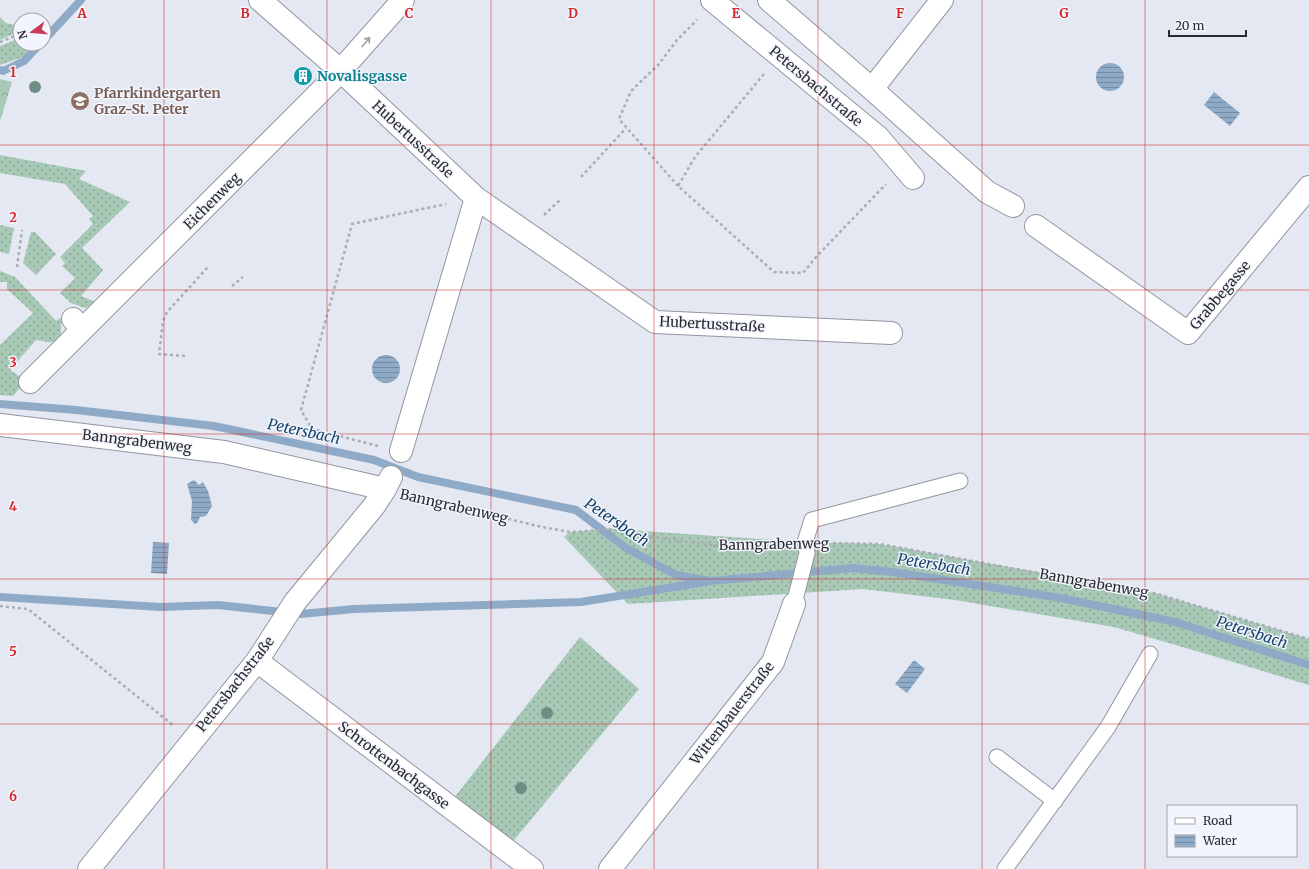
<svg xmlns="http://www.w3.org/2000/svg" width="1309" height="869" font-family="Merriweather,serif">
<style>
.grass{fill:url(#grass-dots)}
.park{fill:url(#park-crowns)}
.water{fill:url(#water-rules)}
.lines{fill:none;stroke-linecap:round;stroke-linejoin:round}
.stream{stroke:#8faac6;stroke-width:8}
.service-casing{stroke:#9396a0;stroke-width:17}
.minor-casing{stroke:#9396a0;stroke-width:24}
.path{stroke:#aaadb5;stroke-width:2.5;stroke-dasharray:3 3;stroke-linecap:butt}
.service{stroke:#fff;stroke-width:15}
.minor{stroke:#fff;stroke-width:22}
.tree{fill:#6f8c84}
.oneway{stroke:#9fa0a1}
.grid{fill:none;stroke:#d62828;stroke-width:1;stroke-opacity:0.55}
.labels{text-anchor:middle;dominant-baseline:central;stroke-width:3;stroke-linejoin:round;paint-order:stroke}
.culture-label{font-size:14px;font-weight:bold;fill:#0d838f;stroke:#f2f5fd;text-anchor:start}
.street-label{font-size:14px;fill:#2a2b2f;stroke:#f2f5fd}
.education-label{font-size:14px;font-weight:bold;fill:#785e54;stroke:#f2f5fd;text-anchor:start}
.water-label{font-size:15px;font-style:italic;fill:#184369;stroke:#f2f5fd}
.grid-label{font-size:13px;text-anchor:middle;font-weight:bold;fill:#d62828;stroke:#f2f5fd;stroke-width:3;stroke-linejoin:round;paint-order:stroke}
</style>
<defs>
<pattern id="grass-dots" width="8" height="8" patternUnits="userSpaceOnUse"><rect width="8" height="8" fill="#a7c9b5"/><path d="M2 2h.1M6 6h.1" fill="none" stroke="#88a394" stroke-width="1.8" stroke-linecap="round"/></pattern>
<pattern id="park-crowns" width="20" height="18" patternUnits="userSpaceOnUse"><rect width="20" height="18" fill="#a7c9b5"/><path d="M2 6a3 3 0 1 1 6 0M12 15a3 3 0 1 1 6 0" fill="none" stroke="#88a394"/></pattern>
<pattern id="water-rules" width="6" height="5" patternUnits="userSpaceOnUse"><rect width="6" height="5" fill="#8faac6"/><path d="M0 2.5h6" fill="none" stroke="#758ba1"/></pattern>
</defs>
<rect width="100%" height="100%" fill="#e4e8f2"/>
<!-- grass -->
<path class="grass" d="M0 17 6 23 20 26 17 32 0 40Z
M20 38V44H34L23 57 0 65V46Z
M0 155 86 171 79 179 130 202 82 248 103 270 81 296 96 302 85 308 71 303 60 293 75 278 62 266 65 263 60 257 93 224 89 219 93 216 65 184 0 173Z
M0 225 14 228 9 254 0 252Z
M31 232H35L56 254 36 275 23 263Z
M0 271 15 277 56 321 60 318 63 322 61 324C63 346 53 343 36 340L10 370 22 378 23 384 13 396 0 395V345L33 313 7 289V282H0Z
M613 529 805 542 880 544 1154 593 1309 639V685L1220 658 1114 627 955 600 863 589 628 604 564 537 570 532Z
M580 637 639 689 510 845 454 798Z"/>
<!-- park -->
<path class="park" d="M0 79 12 82 0 121Z"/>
<!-- water -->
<path class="water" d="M1096 77a14 14 0 1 1 28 0a14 14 0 1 1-28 0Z
M1214 92 1240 113 1230 126 1204 105Z
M372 369a14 14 0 1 1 28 0a14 14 0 1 1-28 0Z
M194 480 199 485 203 482 208 491 212 506 206 516 200 517 198 522 195 524 191 520 192 501 187 484Z
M153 542 169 543 167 574 151 573Z
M914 660 925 669 907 693 895 684Z"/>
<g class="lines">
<!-- stream -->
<path class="stream" d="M44 40 81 0
M0 70 3 71 24 61 40 44
M0 404 76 410 214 426 374 460 418 477 576 510 626 548 676 575 711 581 853 568 892 572 1061 598 1175 622 1309 665
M0 597 160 607 218 605 301 614 354 609 581 602 705 582"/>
<!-- service casing -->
<g class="service-casing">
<path id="service" d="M794 604 807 553 805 542 812 520 960 481
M997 757 1055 801
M1005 869 1108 727 1150 654"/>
</g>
<!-- minor casing -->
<g class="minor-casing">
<path id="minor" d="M260 0 341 71 476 198 655 322 891 333
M712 0 878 137 913 178
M769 0 872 89 987 192 1013 206
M872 89 942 0
M1036 226 1188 333 1309 187
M73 319 82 330 334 78 403 0
M30 382 82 330
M0 425 224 452 385 489
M401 451 476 198
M257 661 532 869
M89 869 257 661 295 602 374 506 385 489 391 477
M610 869 773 662 794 604"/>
</g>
<!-- path -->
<path class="path" d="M28 20 30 16
M0 42 20 34
M764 74 695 157 678 186 774 272 803 273 817 256 886 184
M581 177 626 128
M678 186 619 119 631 91 659 64 677 40 697 20
M544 215 561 199
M17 267 22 230
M232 286 243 277
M185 356 159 354 163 321 167 312 208 267
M378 446 312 429 301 410 352 224 446 204
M409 495 542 527 570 532 613 529 664 539 727 547 786 544
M827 543 880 544 1022 570 1154 593 1309 639
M0 606 28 609 174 726"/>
<!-- service -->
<use href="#service" class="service"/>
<!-- minor -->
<use href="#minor" class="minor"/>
</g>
<!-- trees -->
<g class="tree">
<circle cx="35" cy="87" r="6"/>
<circle cx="547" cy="713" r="6"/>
<circle cx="521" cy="788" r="6"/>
</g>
<!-- one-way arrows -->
<defs><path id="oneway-shaft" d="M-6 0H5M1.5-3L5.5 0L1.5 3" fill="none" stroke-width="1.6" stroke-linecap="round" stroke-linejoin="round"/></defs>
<use class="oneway" href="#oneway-shaft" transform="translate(366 42) rotate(-49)"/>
<!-- grid -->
<path class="grid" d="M164 0V869M327 0V869M491 0V869M654 0V869M818 0V869M982 0V869M1145 0V869M0 145H1309M0 290H1309M0 434H1309M0 579H1309M0 724H1309"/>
<!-- icons -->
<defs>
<g id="building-disc" transform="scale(1)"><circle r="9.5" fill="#0f9aa8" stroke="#f2f5fd"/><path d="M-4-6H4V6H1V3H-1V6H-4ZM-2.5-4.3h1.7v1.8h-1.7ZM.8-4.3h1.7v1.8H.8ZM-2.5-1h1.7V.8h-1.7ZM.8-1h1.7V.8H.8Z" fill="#fff"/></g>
<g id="school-disc" transform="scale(1)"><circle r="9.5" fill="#8d6e63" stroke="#f2f5fd"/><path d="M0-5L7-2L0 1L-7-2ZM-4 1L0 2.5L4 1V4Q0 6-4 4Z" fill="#fff"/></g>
</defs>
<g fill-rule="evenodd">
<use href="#building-disc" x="303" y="76"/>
<use href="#school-disc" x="80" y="101"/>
</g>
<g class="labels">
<!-- culture labels -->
<g class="culture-label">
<text x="317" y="76">Novalisgasse</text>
</g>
<!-- street labels -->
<g class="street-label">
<text transform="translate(816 86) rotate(40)">Petersbachstraße</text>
<text transform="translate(413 139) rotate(43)">Hubertusstraße</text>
<text transform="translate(212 201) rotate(-45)">Eichenweg</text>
<text transform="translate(1220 295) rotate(-50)">Grabbegasse</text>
<text transform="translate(712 324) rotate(3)">Hubertusstraße</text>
<text transform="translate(137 441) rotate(7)">Banngrabenweg</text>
<text transform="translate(454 506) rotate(13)">Banngrabenweg</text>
<text transform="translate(774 544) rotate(-1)">Banngrabenweg</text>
<text transform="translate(1094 583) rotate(10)">Banngrabenweg</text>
<text transform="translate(235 684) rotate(-52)">Petersbachstraße</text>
<text transform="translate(732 713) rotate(-52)">Wittenbauerstraße</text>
<text transform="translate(394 765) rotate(37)">Schrottenbachgasse</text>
</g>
<!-- education labels -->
<g class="education-label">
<text x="94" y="93">Pfarrkindergarten<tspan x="94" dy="16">Graz-St. Peter</tspan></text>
</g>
<!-- water labels -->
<g class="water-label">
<text transform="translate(304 431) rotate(12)">Petersbach</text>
<text transform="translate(617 522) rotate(34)">Petersbach</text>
<text transform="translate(934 564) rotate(9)">Petersbach</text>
<text transform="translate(1252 632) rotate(18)">Petersbach</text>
</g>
</g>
<g class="grid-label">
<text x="82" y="18">A</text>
<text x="245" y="18">B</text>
<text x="409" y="18">C</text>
<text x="573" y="18">D</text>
<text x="736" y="18">E</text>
<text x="900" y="18">F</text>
<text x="1064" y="18">G</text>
<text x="13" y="77">1</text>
<text x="13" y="222">2</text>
<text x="13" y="367">3</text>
<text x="13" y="511">4</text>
<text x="13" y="656">5</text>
<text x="13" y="801">6</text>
</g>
<!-- legend -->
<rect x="1167" y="805" width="130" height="52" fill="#f2f5fd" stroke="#a2a4ab"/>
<rect x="1175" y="818" width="20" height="6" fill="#ffffff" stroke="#a2a4ab"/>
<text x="1203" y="825" font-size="12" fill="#2a2b2f">Road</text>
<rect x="1175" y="835" width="20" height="12" fill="url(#water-rules)" stroke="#a2a4ab"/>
<text x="1203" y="845" font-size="12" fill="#2a2b2f">Water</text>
<!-- north arrow -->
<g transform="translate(32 32) rotate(254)"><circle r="19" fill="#f2f5fd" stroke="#a2a4ab"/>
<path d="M0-3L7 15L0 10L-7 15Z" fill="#c93958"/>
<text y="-6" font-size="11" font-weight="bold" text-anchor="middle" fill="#2a2b2f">N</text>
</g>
<!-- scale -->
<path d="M1169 30v6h77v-6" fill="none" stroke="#2a2b2f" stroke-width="2"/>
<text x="1175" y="30" font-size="12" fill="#2a2b2f" stroke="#f2f5fd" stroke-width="3" paint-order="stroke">20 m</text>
</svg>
